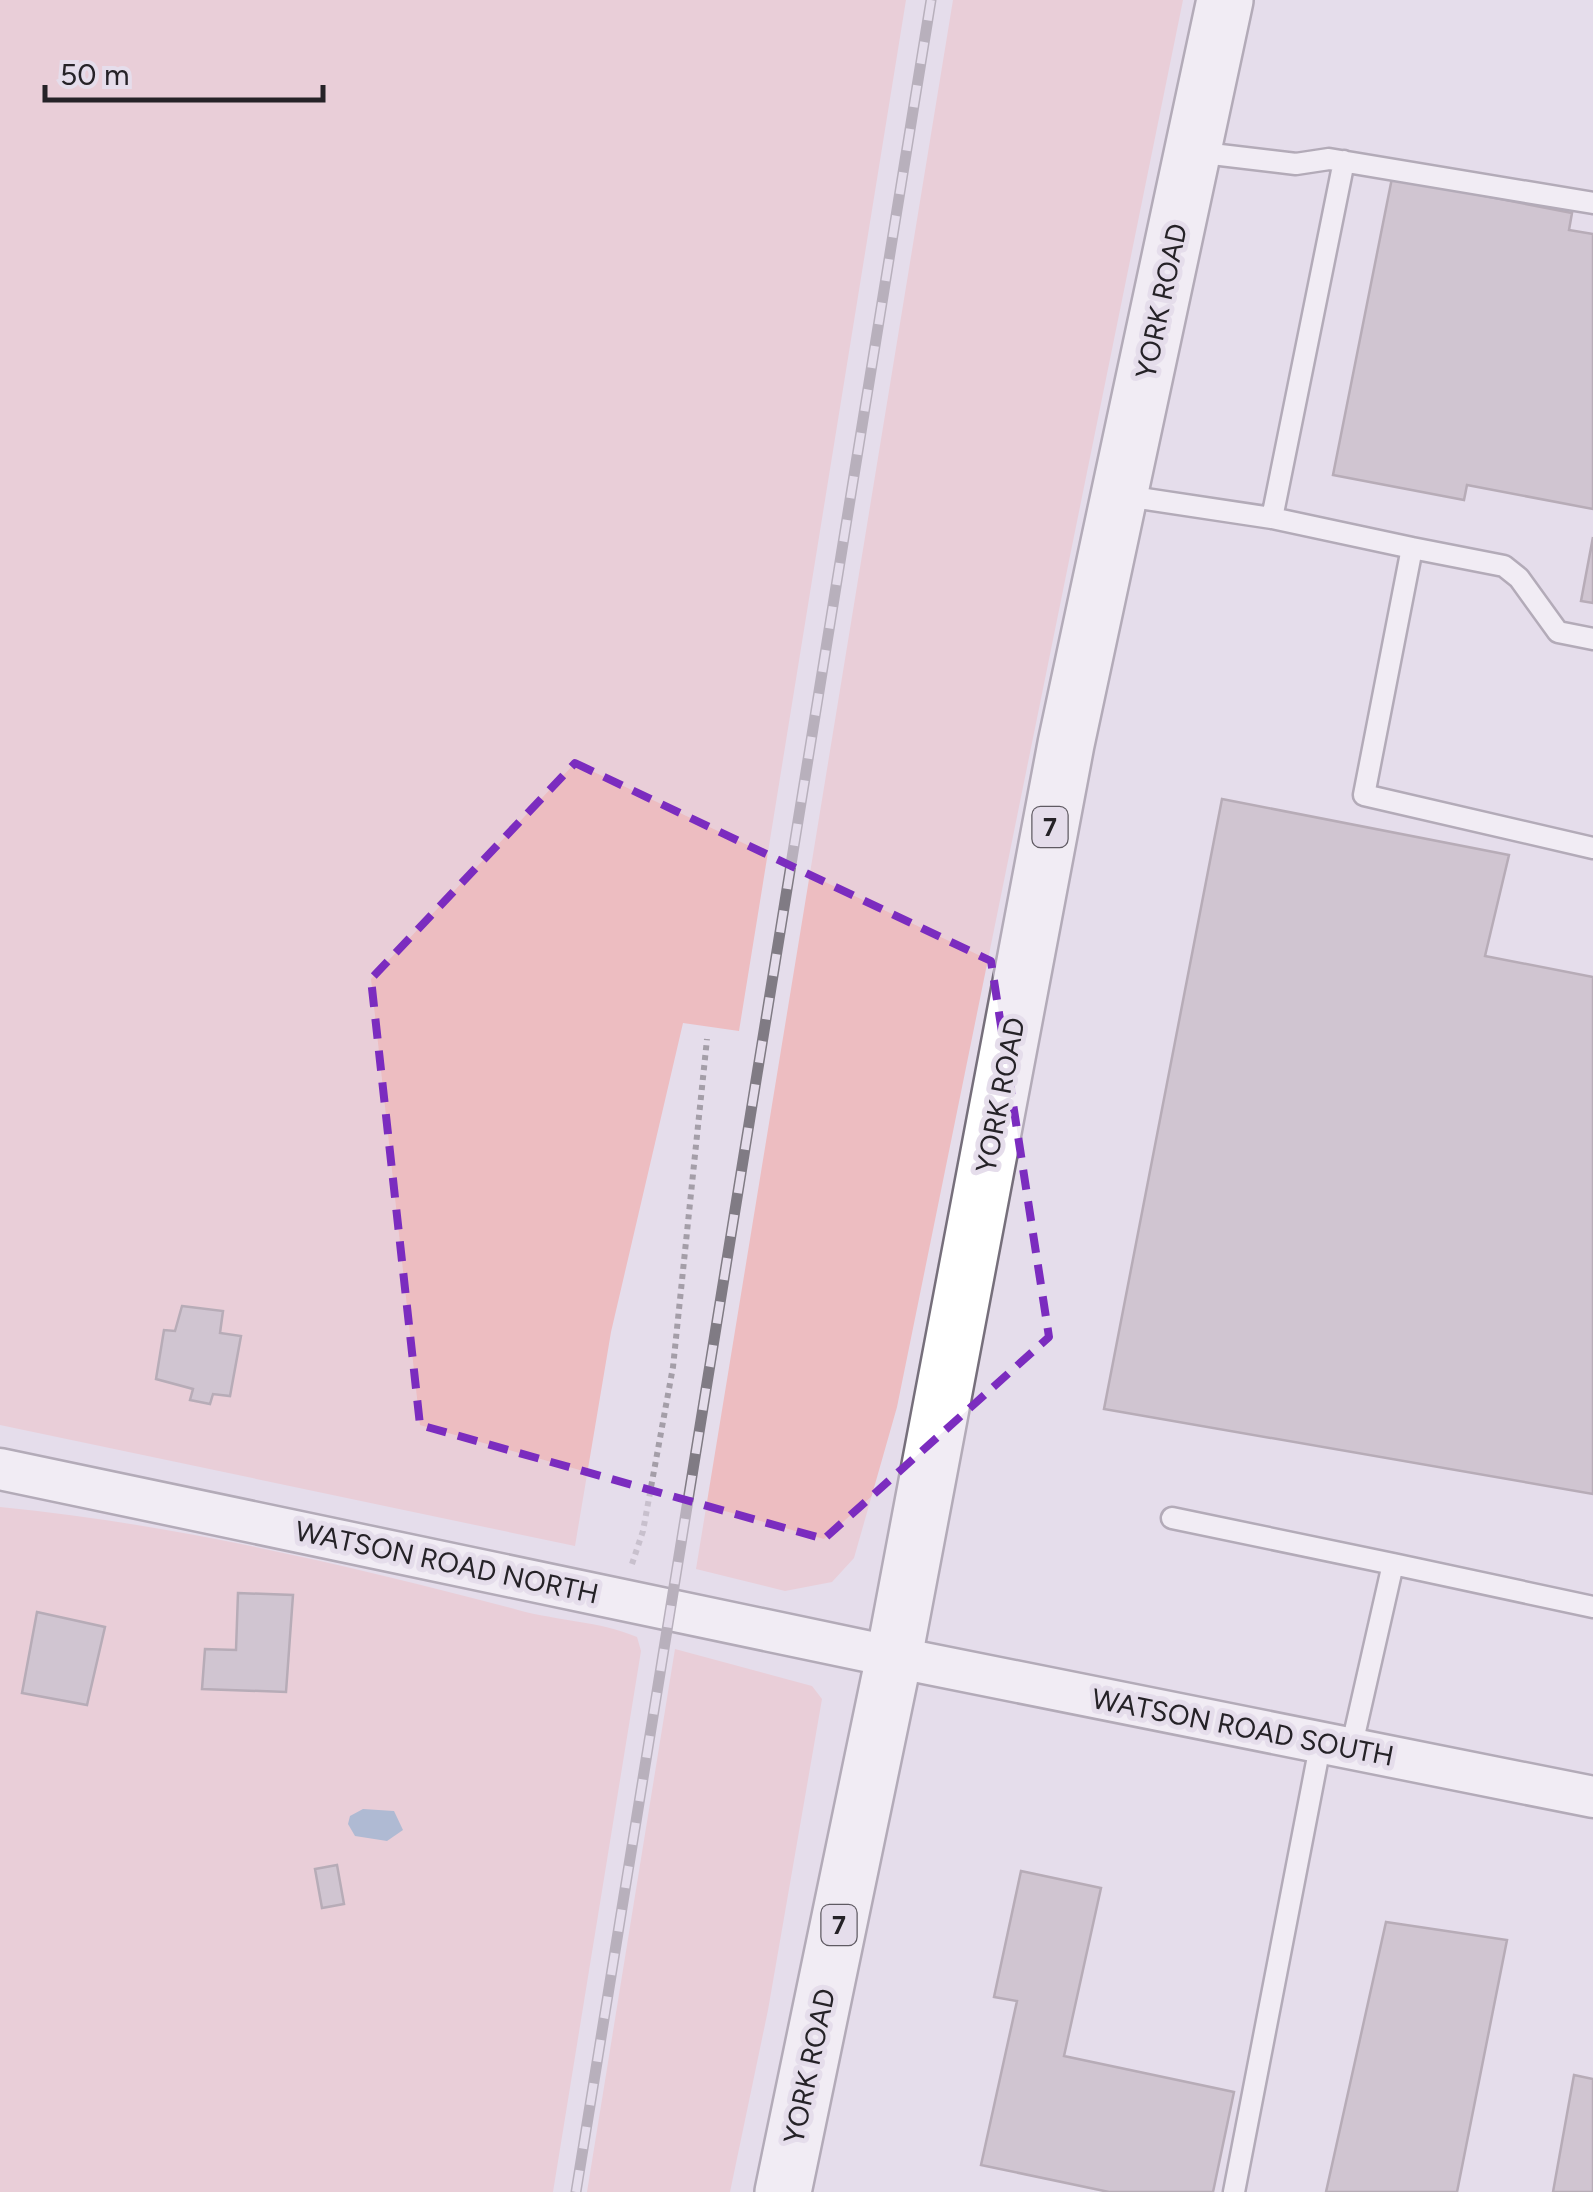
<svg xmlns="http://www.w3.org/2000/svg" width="1593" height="2192" font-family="Figtree,sans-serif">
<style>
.green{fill:#edbdc1;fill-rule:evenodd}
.water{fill:#6e91b5}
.building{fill:#b7a9b2;stroke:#7e7179;stroke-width:2.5}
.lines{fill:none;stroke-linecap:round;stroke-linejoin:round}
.service-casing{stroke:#766f7b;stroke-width:25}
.minor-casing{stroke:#766f7b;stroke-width:45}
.primary-casing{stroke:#766f7b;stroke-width:60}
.path{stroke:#a49ea8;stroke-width:6;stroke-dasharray:5 5;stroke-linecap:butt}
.service{stroke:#fff;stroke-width:20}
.minor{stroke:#fff;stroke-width:40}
.primary{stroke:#fff;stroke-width:55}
.rail-casing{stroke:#807b84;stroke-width:11}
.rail{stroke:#e5ddeb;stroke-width:8;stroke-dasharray:22;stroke-linecap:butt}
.marked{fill:none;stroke:#7b2cbf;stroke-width:8;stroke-dasharray:20 12;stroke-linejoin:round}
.labels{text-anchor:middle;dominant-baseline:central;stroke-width:10;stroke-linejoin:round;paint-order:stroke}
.shield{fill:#e5ddeb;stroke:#5f5a62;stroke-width:2.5}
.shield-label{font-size:25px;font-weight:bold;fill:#252227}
.street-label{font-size:28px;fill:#252227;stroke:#e5ddeb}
</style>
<rect width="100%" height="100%" fill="#e5ddeb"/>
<!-- green -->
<path class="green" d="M0 0H906L739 1031 683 1023 611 1332 575 1546 0 1425Z
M953 0H1183L897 1407 854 1558 832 1582 785 1591 696 1569Z
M0 1507C168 1523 354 1566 518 1610 558 1621 599 1621 637 1637L641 1651 553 2192H0ZM37 1613 105 1627 22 1692Z
M675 1649 812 1686 822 1699 768 2010 730 2192H587Z"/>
<!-- water -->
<path class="water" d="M363 1809 394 1811 403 1830 387 1841 355 1836 348 1824 350 1816Z"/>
<!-- building -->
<path class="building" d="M1392 178 1572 213 1569 230 1593 234V509L1467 485 1464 500 1333 475Z
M1593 537V603L1581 601Z
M1222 799 1509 855 1485 956 1593 977V1494L1104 1409Z
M182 1306 223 1311 220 1333 241 1336 230 1396 213 1394 210 1404 190 1400 193 1389 156 1379 164 1330 175 1331Z
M238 1593 293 1595 286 1692 202 1689 205 1649 236 1650Z
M37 1612 105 1627 87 1705 22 1693Z
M337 1865 344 1904 322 1908 315 1869Z
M1021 1871 1101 1888 1064 2056 1234 2092 1213 2192H1109L981 2165 1017 2001 994 1997Z
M1386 1922 1507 1940 1457 2192H1326Z
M1574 2075 1593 2079V2192H1553Z"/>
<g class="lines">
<!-- service casing -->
<g class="service-casing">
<path id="service" d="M1195 152 1296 164 1329 159 1593 203
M1119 495 1272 518 1344 161
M1272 518 1412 548 1364 795 1593 848
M1412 548 1504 566 1519 578 1558 632 1593 639
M1172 1518 1393 1564 1351 1749
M1393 1564 1593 1607
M1234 2192 1321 1741"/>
</g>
<!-- minor casing -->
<g class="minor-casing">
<path id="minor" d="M0 1469 894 1657 1593 1797"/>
</g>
<!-- primary casing -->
<g class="primary-casing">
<path id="primary" d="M783 2192 894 1657 1066 744 1225 0"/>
</g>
<!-- path -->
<path class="path" d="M632 1564 643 1531 673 1367 707 1039"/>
<!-- service -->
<use href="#service" class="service"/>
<!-- minor -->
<use href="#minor" class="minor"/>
<!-- primary -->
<use href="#primary" class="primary"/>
<!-- rail casing -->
<g class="rail-casing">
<path id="rail" d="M576 2192 931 0"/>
</g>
<!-- rail -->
<use href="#rail" class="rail"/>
</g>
<!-- marked area -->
<path d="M0 0H1593V2192H0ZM575 763 991 961 1049 1337 824 1539 420 1425 371 979Z" fill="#e5ddeb" fill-opacity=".55" fill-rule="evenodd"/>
<path class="marked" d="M575 763 991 961 1049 1337 824 1539 420 1425 371 979Z"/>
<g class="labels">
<!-- shield labels -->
<g class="shield">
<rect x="1032.5" y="807" width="35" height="40" rx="8"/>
<rect x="821.5" y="1905" width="35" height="40" rx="8"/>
</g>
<g class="shield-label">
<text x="1050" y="827">7</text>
<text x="839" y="1925">7</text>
</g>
<!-- street labels -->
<g class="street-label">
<text transform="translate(1161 301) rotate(-78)">YORK ROAD</text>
<text transform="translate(1000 1095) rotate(-79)">YORK ROAD</text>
<text transform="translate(447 1562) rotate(12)">WATSON ROAD NORTH</text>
<text transform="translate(1243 1727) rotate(11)">WATSON ROAD SOUTH</text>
<text transform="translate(809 2066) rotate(-78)">YORK ROAD</text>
</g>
</g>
<!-- scale -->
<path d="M45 85v15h278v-15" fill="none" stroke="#252227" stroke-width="5"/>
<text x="60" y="85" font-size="30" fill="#252227" stroke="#e5ddeb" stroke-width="8" paint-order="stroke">50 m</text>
</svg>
